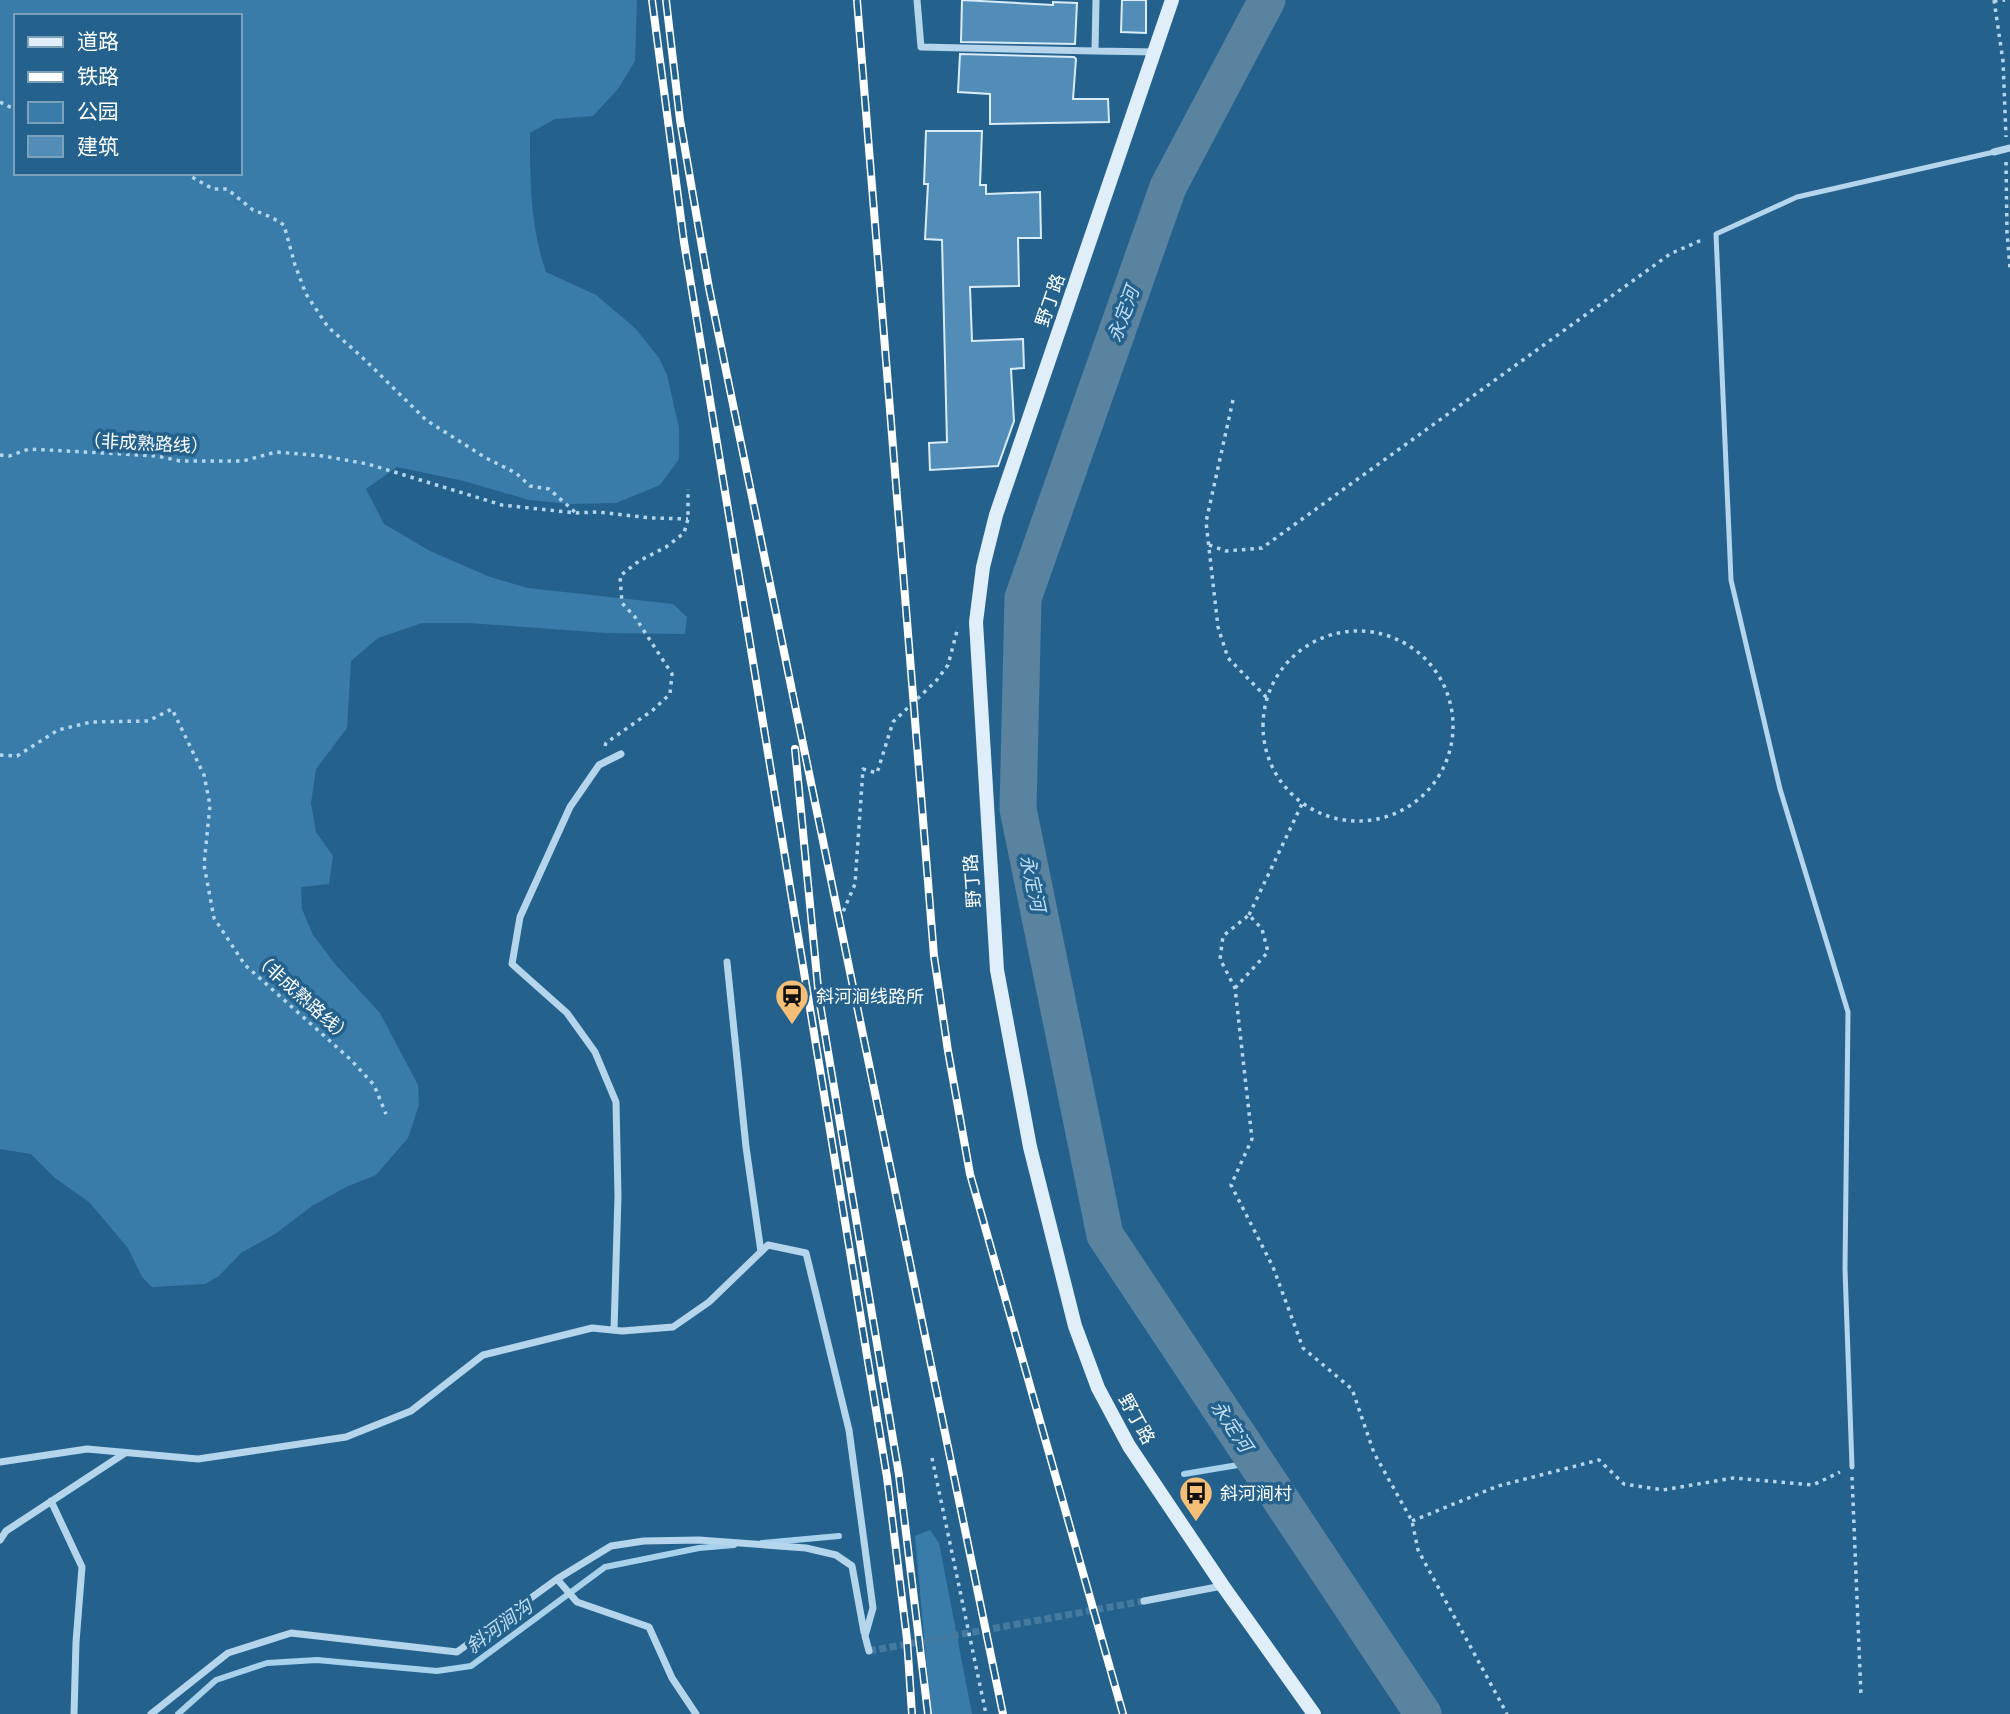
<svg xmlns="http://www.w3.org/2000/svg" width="2010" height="1714" font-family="'Asap Condensed','Noto Sans SC',sans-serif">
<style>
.green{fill:#397caa;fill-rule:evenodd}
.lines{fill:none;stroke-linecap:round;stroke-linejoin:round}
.stream{stroke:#a8d1ec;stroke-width:6}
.river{stroke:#5a83a0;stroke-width:37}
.building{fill:#518db6;stroke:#d9ecf8;stroke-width:2}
.street-tunnel{stroke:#457a9e;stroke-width:7;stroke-dasharray:7 3.5;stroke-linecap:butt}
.path{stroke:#b4d5eb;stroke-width:3.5;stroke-dasharray:3.5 5;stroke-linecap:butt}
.lane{stroke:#b4d5eb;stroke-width:5}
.street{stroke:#b4d5eb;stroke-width:7}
.secondary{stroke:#dfeef9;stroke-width:14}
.rail-casing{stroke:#fff;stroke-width:8}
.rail{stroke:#24628d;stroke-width:5;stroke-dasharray:16;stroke-linecap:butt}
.labels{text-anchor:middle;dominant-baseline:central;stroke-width:7;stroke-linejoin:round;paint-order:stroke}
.street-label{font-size:18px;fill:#fff;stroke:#24628d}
.poi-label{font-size:18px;fill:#fff;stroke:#24628d;text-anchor:start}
.water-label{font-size:19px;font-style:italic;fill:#c0def2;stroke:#24628d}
</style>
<rect width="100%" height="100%" fill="#24628d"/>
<!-- green -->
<path class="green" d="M0 0H637L635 61 618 89 593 116 555 119 530 133C530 181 530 226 546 272L596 295 635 328 659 358 667 375 679 428V459L660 485 616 503 570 504 529 500 464 481 397 467 366 489 384 524 430 551 490 577 528 588 673 604 687 617 685 634 606 633 469 623H422L378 638 351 661 347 728 316 769 311 803 316 832 333 856 329 884 301 887 302 909 313 935 335 964 380 1013 418 1085 419 1105 408 1138 376 1175 346 1187 312 1206 275 1234 241 1253 219 1276 205 1284 152 1287 142 1277 128 1248 89 1202 55 1178 31 1154 0 1149ZM16 16H240V173H16Z
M930 1530 939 1543 972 1714H931L915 1536Z"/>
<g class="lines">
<!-- stream -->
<path class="stream" d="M1184 1474 1256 1462
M762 1543 839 1536
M178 1714 216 1680 267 1663 317 1660 437 1671 471 1666 605 1567 699 1548 734 1545"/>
<!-- river -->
<path class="river" d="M1267 0 1168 187 1023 598 1018 809 1105 1235 1423 1714"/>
</g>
<!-- building -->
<path class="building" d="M962 0 1053 5V2L1077 3 1075 44 961 42Z
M1122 0H1146V33L1121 32Z
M960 54 1074 57 1076 59 1073 99H1108L1109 122 990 124V94L958 92Z
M926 131H982L980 185H986V194L1040 192 1041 238H1018L1019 286 970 287 972 341 1023 339 1024 368 1011 369 1014 421 998 466 930 470 929 443 947 442 942 240 925 239 928 184H924Z"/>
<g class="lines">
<!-- street-tunnel -->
<path class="street-tunnel" d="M869 1651 1144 1601"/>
<!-- path -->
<path class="path" d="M1994 0 2003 61 2006 137
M1994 1 2005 0
M0 102 16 110
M2006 162 2007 233 2010 268
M185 173 213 189H227L253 210 271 217 284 225 295 265 306 294 328 327 362 357 426 420 486 458 516 473 530 486 549 489 576 513
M1233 400 1206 522 1218 627 1228 658 1268 699
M0 455 9 456 29 449 158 456 180 461H243L276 452 323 456 368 464 502 505 576 513 598 512 651 518 688 519
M1209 545 1226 551 1262 548 1670 254 1704 239
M1263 726a95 95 0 1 1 190 0a95 95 0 1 1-190 0Z
M605 746 606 743 653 710 670 694 672 674 635 617 622 603 620 576 639 561 666 547 684 533 688 519V489
M0 755 17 756 58 730 91 722 148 721 172 709 204 775 210 805 204 865 214 918 245 965 350 1059 374 1085 386 1114
M1249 915 1302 804
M840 919 855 884 863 769 877 773 893 722 936 681 948 665 958 627
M1235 988 1268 952 1262 929 1249 915 1223 936 1220 959 1235 988 1252 1139 1231 1185 1273 1267 1303 1348 1352 1389 1374 1453 1412 1521 1418 1550 1507 1714
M932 1458 986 1714
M1852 1477 1861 1696
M1412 1521 1498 1486 1599 1460 1624 1484 1663 1490 1733 1478 1813 1485 1840 1472"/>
<!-- lane -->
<path class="lane" d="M1852 1467 1845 1269 1848 1012 1780 789 1731 580 1716 234 1797 197 1994 152"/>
<!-- street -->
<path class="street" d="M917 0 921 47 1095 51
M1096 0 1095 51 1156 52
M1994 152 2010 148
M727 962 746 1147 761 1252
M614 1330 618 1196 616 1102 595 1052 567 1013 512 964 520 917 570 807 599 765 621 754
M0 1462 87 1449 198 1459 346 1437 411 1411 483 1355 592 1328 622 1331 673 1327 709 1302 768 1245 806 1253 849 1430 873 1608 865 1636 869 1651
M51 1501 82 1567 76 1642 74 1714
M0 1540 6 1531 125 1453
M557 1579 611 1546 644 1541 699 1540 806 1548 836 1555 852 1566 864 1632
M1144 1601 1222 1586
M151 1714 228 1653 291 1633 457 1652 557 1579 577 1602 649 1627 672 1678 696 1714"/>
<!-- secondary -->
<path class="secondary" d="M1172 0 996 515 983 567 976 622 997 970 1030 1147 1075 1326 1098 1388 1129 1446 1223 1586 1314 1714"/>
<!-- rail casing -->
<g class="rail-casing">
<path id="rail" d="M652 0 684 242 887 1477 907 1639 912 1714
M666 0 680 120 709 288 1003 1714
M857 0 934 956 948 1051 970 1174 1123 1714
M795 749 819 998 899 1475 928 1714"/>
</g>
<!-- rail -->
<use href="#rail" class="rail"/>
</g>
<!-- icons -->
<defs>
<g id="station-pin" transform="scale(1.75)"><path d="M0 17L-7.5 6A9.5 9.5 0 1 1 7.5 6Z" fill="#f5bf78" stroke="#24628d"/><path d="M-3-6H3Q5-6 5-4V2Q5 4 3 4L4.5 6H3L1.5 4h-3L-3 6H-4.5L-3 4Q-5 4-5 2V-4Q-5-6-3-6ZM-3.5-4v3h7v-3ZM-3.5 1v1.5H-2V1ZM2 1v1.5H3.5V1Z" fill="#111"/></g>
<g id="bus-pin" transform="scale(1.75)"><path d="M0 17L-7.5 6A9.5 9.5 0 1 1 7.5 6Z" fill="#f5bf78" stroke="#24628d"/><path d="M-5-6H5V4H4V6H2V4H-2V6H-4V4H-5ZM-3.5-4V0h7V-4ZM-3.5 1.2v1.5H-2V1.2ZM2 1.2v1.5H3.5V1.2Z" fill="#111"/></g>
</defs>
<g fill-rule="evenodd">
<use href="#station-pin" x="792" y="996"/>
<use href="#bus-pin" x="1196" y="1493"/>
</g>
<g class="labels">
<!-- street labels -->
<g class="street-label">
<text transform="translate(1050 300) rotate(-71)">野丁路</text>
<text transform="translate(146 443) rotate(3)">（非成熟路线）</text>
<text transform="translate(972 881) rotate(-94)">野丁路</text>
<text transform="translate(303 997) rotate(42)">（非成熟路线）</text>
<text transform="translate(1137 1419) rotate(61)">野丁路</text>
</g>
<!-- poi labels -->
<g class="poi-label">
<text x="816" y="996">斜河涧线路所</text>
<text x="1220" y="1493">斜河涧村</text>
</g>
<!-- water labels -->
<g class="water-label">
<text transform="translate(1123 314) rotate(-70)">永定河</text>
<text transform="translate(1033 883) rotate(78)">永定河</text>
<text transform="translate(1232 1426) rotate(56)">永定河</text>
<text transform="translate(499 1626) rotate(-36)">斜河涧沟</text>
</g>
</g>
<!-- legend -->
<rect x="14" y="14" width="228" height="161" fill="#24628d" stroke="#7ca1bb" stroke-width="2"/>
<rect x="28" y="37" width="35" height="10" fill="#dfeef9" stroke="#7ca1bb" stroke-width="2"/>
<text x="77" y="49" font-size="21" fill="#ffffff">道路</text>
<rect x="28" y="72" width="35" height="10" fill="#ffffff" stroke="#7ca1bb" stroke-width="2"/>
<text x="77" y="84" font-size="21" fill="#ffffff">铁路</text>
<rect x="28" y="102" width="35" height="21" fill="#397caa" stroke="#7ca1bb" stroke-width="2"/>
<text x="77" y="119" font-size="21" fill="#ffffff">公园</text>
<rect x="28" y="136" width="35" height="21" fill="#518db6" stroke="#7ca1bb" stroke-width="2"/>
<text x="77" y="154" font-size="21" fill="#ffffff">建筑</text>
</svg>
